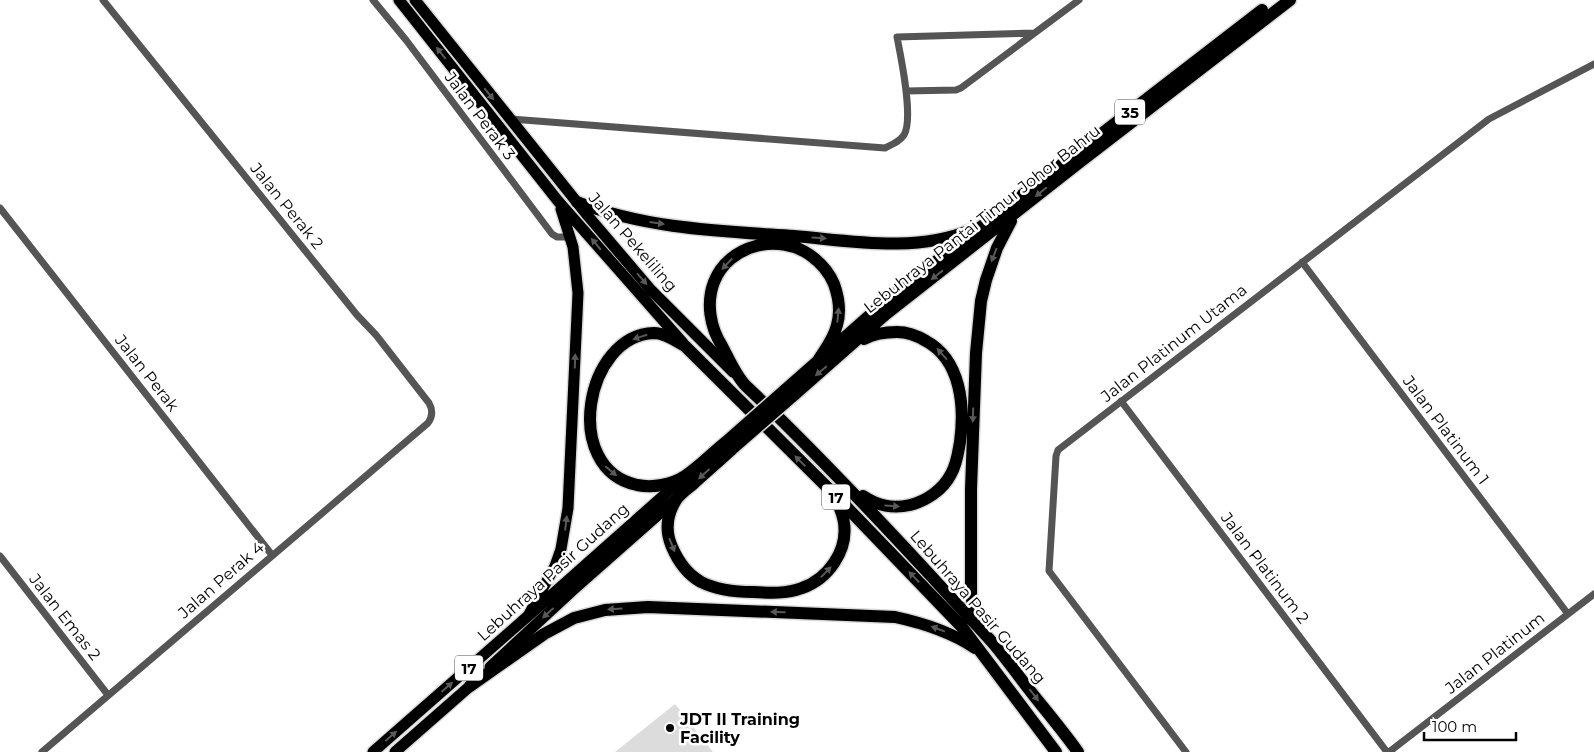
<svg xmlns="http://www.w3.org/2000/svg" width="1594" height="752" font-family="Montserrat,sans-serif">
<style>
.green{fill:#dcdcdc}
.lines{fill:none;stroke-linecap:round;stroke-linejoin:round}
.primary-casing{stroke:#dbdbdb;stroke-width:14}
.highway-casing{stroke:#dbdbdb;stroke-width:15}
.street{stroke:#555;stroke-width:7}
.primary{stroke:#000;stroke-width:11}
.highway{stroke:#000;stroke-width:12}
.highway-bridge-casing{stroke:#dbdbdb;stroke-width:15;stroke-linecap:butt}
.highway-bridge{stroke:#000;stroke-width:12}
.oneway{fill:#595959}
.poi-dot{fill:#000;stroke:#fff;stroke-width:2}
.labels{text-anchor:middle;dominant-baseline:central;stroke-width:5;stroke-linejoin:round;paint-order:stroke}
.shield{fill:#fff;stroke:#4c4c4c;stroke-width:1}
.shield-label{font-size:15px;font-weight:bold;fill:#000}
.street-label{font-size:16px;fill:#000;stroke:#fff}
.poi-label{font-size:16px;font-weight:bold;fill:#000;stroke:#fff;text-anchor:start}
</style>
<rect width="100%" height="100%" fill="#fff"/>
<!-- green -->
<path class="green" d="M675 704 713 752H615Z"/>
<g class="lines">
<!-- primary casing -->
<g class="primary-casing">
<path id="primary" d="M399 0 558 201 683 343
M415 0 588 216 651 290 733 372
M528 616 555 566 561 549 568 508 578 293 573 247 561 209
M490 667 572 591 675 500
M373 752 528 616 681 480
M395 752 477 680"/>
</g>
<!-- highway casing -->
<g class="highway-casing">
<path id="highway" d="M577 202C647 229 720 231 794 236 852 241 915 253 971 230
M819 359C826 348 834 338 837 325 841 311 839 298 834 284 829 272 821 263 810 255 779 233 729 244 714 282 706 303 710 327 722 346 729 359 736 376 746 386 811 447 871 511 932 577 952 599 972 620 992 642 1008 661 1023 682 1039 702 1052 718 1066 735 1078 752
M785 390 894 294 1262 10
M794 395 886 314 1076 165 1290 0
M726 442C712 453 699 467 685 476 671 485 653 488 637 485 561 469 585 335 654 333 665 333 676 341 685 346L834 494 962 627 1056 752
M732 449C719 461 705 473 692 485 687 489 680 494 676 500 666 516 665 531 672 547 678 561 687 574 701 582 717 590 736 592 753 592 769 593 787 594 802 588 828 579 848 551 844 523 843 515 840 508 837 501
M863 496C878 506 892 509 910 505 926 501 943 490 951 474 957 464 958 453 960 442 965 406 961 360 926 341 916 335 908 332 897 332 885 332 875 333 864 339
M981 625 974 611 971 594V489L976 353 981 301 986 280 997 248 1011 221
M470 686 544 634 574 618 605 610 648 607 895 617C923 623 951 632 975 648"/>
</g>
<!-- street -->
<path class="street" d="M373 0 406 40 552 234 557 237H571
M906 91 956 90 961 88 1079 0
M511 119 885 148C893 144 899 142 904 135 914 118 901 58 897 37L1034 33
M0 208 272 555
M1302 262 1568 614
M1121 401 1387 752
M0 556 108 695
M42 752 428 423C433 416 433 410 429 403L376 335 357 315 103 0
M1186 752 1049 571 1056 456 1058 450 1489 119 1594 64
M1389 752 1594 594"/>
<!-- primary -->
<use href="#primary" class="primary"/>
<!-- highway -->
<use href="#highway" class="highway"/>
<!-- highway-bridge casing -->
<g class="highway-bridge-casing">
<path id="highway-bridge" d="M726 442 785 390
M732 449 794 395"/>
</g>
<!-- highway-bridge -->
<use href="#highway-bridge" class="highway-bridge"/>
</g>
<!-- one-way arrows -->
<defs><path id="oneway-solid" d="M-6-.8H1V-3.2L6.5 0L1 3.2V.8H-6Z" transform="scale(1.25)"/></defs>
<g class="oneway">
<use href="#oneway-solid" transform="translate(441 53) rotate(-128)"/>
<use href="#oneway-solid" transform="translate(489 94) rotate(51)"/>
<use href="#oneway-solid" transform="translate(1041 192) rotate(141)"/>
<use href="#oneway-solid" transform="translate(657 223) rotate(8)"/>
<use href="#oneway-solid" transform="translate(819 238) rotate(4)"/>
<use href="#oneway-solid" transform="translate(596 244) rotate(-130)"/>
<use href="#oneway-solid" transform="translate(994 255) rotate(111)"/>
<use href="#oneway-solid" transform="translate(727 264) rotate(133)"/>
<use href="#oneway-solid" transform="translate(937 275) rotate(142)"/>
<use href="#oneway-solid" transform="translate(642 279) rotate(49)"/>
<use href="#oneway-solid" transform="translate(838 315) rotate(-85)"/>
<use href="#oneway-solid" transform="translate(640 337) rotate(163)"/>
<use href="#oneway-solid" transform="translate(942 354) rotate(-131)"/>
<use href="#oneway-solid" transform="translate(575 361) rotate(-88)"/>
<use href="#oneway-solid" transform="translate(821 371) rotate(140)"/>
<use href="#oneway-solid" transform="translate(973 415) rotate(92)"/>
<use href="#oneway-solid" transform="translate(800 461) rotate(-135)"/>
<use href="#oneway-solid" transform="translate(611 471) rotate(40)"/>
<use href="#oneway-solid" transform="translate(704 474) rotate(138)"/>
<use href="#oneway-solid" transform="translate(892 506) rotate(4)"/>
<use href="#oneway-solid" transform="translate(566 523) rotate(-83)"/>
<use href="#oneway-solid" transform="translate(672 545) rotate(68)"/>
<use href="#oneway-solid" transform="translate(826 572) rotate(-46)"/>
<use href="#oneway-solid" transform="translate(914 577) rotate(-134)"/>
<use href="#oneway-solid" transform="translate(615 609) rotate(176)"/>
<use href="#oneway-solid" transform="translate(778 612) rotate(-178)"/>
<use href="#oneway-solid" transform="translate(548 613) rotate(138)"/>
<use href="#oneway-solid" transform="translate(938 629) rotate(-159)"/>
<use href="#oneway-solid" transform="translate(447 687) rotate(-41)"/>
<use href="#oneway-solid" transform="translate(1034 695) rotate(52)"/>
<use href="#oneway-solid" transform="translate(391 736) rotate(-41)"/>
</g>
<!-- markers -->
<circle class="poi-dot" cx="670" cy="728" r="5"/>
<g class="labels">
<!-- shield labels -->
<g class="shield">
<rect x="1115" y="99.5" width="30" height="25" rx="4"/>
<rect x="822" y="484.5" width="28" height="25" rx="4"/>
<rect x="455" y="655.5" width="28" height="25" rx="4"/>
</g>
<g class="shield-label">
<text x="1130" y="112">35</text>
<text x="836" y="497">17</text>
<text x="469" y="668">17</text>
</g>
<!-- street labels -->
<g class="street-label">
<text transform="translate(480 116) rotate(53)">Jalan Perak 3</text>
<text transform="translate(287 206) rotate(51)">Jalan Perak 2</text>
<text transform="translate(982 219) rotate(-38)">Lebuhraya Pantai Timur Johor Bahru</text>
<text transform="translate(633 242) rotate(49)">Jalan Pekeliling</text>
<text transform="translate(1174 343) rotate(-38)">Jalan Platinum Utama</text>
<text transform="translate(147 373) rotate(52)">Jalan Perak</text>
<text transform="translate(1446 430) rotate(53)">Jalan Platinum 1</text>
<text transform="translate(1265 568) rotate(53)">Jalan Platinum 2</text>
<text transform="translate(553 572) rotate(-42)">Lebuhraya Pasir Gudang</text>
<text transform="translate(221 580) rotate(-41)">Jalan Perak 4</text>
<text transform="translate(978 607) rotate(49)">Lebuhraya Pasir Gudang</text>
<text transform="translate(65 617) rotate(52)">Jalan Emas 2</text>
<text transform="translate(1495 653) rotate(-38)">Jalan Platinum</text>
</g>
<!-- poi labels -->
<g class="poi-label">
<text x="680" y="719">JDT II Training<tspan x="680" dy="18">Facility</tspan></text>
</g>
</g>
<!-- scale -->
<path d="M1424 732v8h92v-8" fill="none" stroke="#000000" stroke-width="2.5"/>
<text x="1432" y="732" font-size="15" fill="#000000" stroke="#ffffff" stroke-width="4" paint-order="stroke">100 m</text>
</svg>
